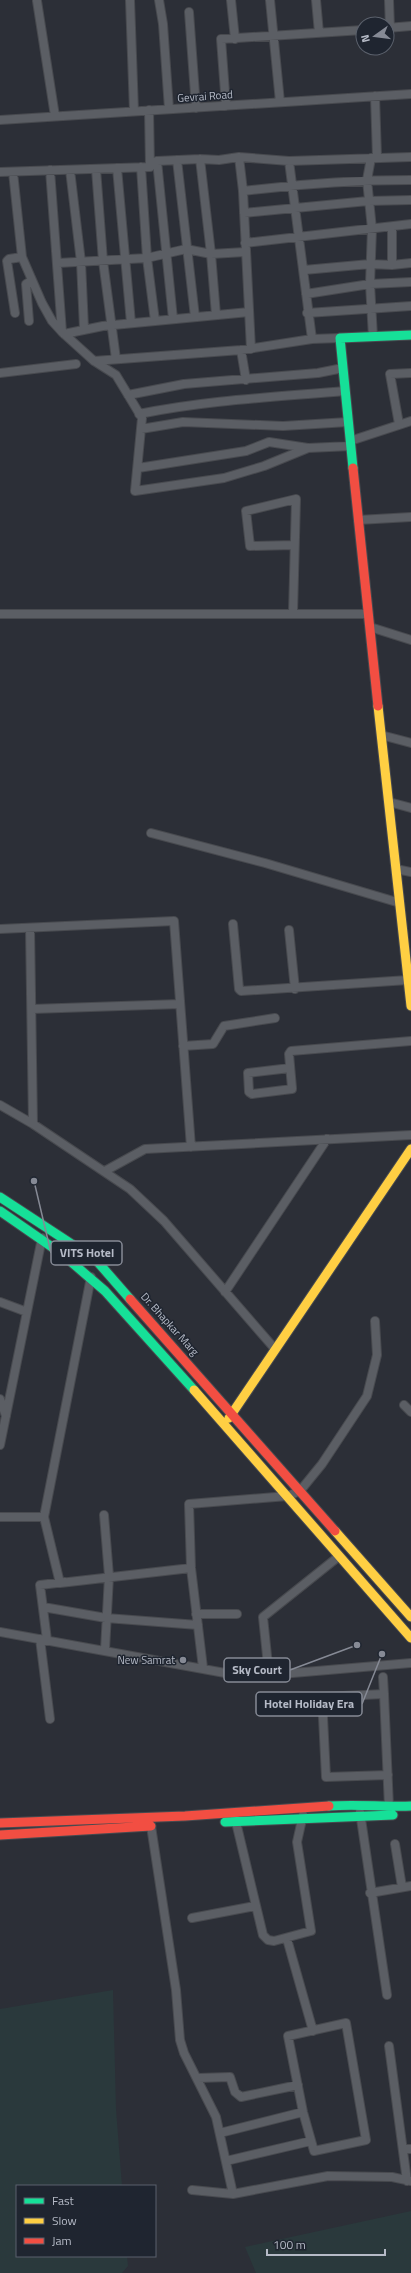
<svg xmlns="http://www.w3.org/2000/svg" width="411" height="2273" font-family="'Titillium Web',sans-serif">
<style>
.green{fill:#2a393c}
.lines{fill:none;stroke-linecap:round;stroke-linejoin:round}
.street-casing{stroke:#484a4f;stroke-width:10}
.fast-casing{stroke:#484a4f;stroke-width:11}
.slow-casing{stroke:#484a4f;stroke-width:11}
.jam-casing{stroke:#484a4f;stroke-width:11}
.street{stroke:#5b5e64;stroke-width:8}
.fast{stroke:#16e098;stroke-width:9}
.slow{stroke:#ffcf43;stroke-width:9}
.jam{stroke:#f24e42;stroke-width:9}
.poi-dot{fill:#868a95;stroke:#1f2530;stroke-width:1.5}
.labels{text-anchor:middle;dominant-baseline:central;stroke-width:3;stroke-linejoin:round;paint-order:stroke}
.street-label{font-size:11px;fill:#b6bbc7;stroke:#1f2530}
.poi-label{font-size:11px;fill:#b6bbc7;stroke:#1f2530;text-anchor:end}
.leader{fill:none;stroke:#868a95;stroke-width:1.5}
.callout-dot{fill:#868a95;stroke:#1f2530;stroke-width:1.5}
.callout{fill:#1f2530;stroke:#868a95;stroke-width:1.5}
.callout-label{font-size:12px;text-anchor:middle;font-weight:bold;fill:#b6bbc7}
</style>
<rect width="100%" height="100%" fill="#2c2f37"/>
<!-- green -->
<path class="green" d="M113 1990 116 2109 122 2186H17V2256H127L128 2266 122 2273H0V2009Z
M411 2211V2273H256L245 2247Z"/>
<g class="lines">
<!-- street casing -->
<g class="street-casing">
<path id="street" d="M130 0 134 111
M159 0 163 24 169 109
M231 0 235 39
M270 0 280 102
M316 0 319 33
M389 0 390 28
M37 1 55 116
M189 12 196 108
M387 28 411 26
M375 96 377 157
M226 106 221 39 363 30
M149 110 150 167
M0 120 411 94
M239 157 243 191 251 349
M371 158 367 180 372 229 370 284 373 337
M200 159 211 254 216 315
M177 160 195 317
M157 161 173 319
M289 161 312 339
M141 167 147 258 155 321
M117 168 131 323
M96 169 103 261 116 359
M50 170 62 332
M70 170 81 262 84 328
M0 172 150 167 157 161 200 159 219 160 239 157 289 161 411 157
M13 172 22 257 42 303 52 321 62 332 94 361 116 375 142 418 135 491 224 478 264 466 308 448
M243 191C299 184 355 180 411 180
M244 213 368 201 411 200
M392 227V265
M245 243 411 224
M58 263 147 258 186 249 211 254 245 252
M304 270 370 264 392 265 411 263
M306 294 370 284 411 282
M15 313 7 261 9 259 22 257
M307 313 411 306
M29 321 26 284 31 281
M64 334 103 326 249 312
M241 350 246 380
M94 361 241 350 312 339 340 338
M0 373 76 364
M128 395 184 384 318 373 343 368
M139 414C207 400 276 397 345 391
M399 424 390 374 411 373
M141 429 183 422 283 426 348 422
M350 441 411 421
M138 468 246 451 269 442 308 448 351 446
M358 520 411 517
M0 614H368
M293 614 296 499 246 511 250 546 294 545
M370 627 411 640
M381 735 411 743
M389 802 411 808
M151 833 265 863 400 903
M396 869 411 872
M233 924 239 989 241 991 408 980
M30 928 33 1124 130 1189 164 1221 275 1349
M0 929 174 921 191 1147
M289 930 295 989
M32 1009 180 1004
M183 1046 213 1044 224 1026 275 1018
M290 1068 248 1073 249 1092 252 1094 292 1089V1088L289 1054 291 1051 411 1041
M0 1105 33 1124
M105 1171 145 1149 411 1135
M91 1277 44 1517 60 1583 191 1568
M225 1292 327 1139
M0 1302 27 1312
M0 1399 6 1416
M404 1405 411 1412
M0 1445 42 1238
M104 1515 109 1576 105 1650
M0 1517H44
M43 1607 106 1618 198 1625
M196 1614H237
M0 1632 236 1675H269L411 1663
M40 1639 50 1719
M47 1640 40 1585 65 1582
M203 1668 191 1568 189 1504 288 1496 300 1491 322 1464 367 1396 377 1355 375 1321
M269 1675 263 1617 338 1557
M383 1677 384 1694
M388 1775 326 1777 322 1697 384 1694 389 1807
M360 1812 387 1995
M235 1818 263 1935 268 1940 274 1941 311 1931 297 1842 303 1815
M151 1826 176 1990 180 2040 184 2053 216 2117 233 2194
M395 1844 402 1887
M370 1893 411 1886
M192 1918 255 1906
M287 1939 313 2031
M346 2023 366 2140 314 2151 303 2112 288 2036Z
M389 2046 407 2181
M198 2078 230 2077 235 2092 241 2097 298 2085
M220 2133 303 2112
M403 2149H411
M226 2161 311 2141
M192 2190 233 2194 328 2176 392 2177 411 2181"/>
</g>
<!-- fast casing -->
<g class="fast-casing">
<path id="fast" d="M353 468 340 338 411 335
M0 1197 96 1260 130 1299
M0 1211 62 1254 105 1291 194 1390
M329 1806C357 1804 383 1807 411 1806
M225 1822 393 1815"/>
</g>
<!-- slow casing -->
<g class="slow-casing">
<path id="slow" d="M378 706 411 1006
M194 1390 411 1638
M229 1418 411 1149
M335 1531 411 1617"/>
</g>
<!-- jam casing -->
<g class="jam-casing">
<path id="jam" d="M353 468 378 706
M130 1299 335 1531
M0 1823 185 1816 329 1806
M0 1835 151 1826"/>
</g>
<!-- street -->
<use href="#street" class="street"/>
<!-- fast -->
<use href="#fast" class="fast"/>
<!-- slow -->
<use href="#slow" class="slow"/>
<!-- jam -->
<use href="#jam" class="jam"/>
</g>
<!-- markers -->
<circle class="poi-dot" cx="183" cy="1660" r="4"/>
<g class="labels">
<!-- street labels -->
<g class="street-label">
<text transform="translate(205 96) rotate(-4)">Gevrai Road</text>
<text transform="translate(170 1324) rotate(48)">Dr. Bhapkar Marg</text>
</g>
<!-- poi labels -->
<g class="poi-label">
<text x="175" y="1660">New Samrat</text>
</g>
</g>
<!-- callouts -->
<path class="leader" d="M34 1181L51 1253M357 1645L290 1670M382 1654L362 1704"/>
<g class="callout-dot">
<circle cx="34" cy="1181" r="4"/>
<circle cx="357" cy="1645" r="4"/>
<circle cx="382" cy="1654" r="4"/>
</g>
<g class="callout">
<rect x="51" y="1241" width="71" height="24" rx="4"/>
<rect x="224" y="1658" width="66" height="24" rx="4"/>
<rect x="256" y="1692" width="106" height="24" rx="4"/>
</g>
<g class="callout-label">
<text x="87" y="1257">VITS Hotel</text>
<text x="257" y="1674">Sky Court</text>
<text x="309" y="1708">Hotel Holiday Era</text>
</g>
<!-- legend -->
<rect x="16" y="2185" width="140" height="72" fill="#1f2530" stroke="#5b616c"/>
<rect x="24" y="2198" width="20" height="6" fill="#16e098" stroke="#5b616c"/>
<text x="52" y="2205" font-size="12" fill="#b6bbc7">Fast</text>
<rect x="24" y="2218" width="20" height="6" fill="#ffcf43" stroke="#5b616c"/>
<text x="52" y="2225" font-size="12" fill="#b6bbc7">Slow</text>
<rect x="24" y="2238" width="20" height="6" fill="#f24e42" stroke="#5b616c"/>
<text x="52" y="2245" font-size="12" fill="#b6bbc7">Jam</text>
<!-- north arrow -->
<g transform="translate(375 36) rotate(256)"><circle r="19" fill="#1f2530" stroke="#5b616c"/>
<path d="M0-3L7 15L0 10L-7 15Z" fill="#868a95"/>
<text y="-6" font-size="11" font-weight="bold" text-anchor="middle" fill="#b6bbc7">N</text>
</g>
<!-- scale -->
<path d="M267 2249v6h118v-6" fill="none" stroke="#b6bbc7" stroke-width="2"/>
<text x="273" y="2249" font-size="12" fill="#b6bbc7" stroke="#1f2530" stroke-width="3" paint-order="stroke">100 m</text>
</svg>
